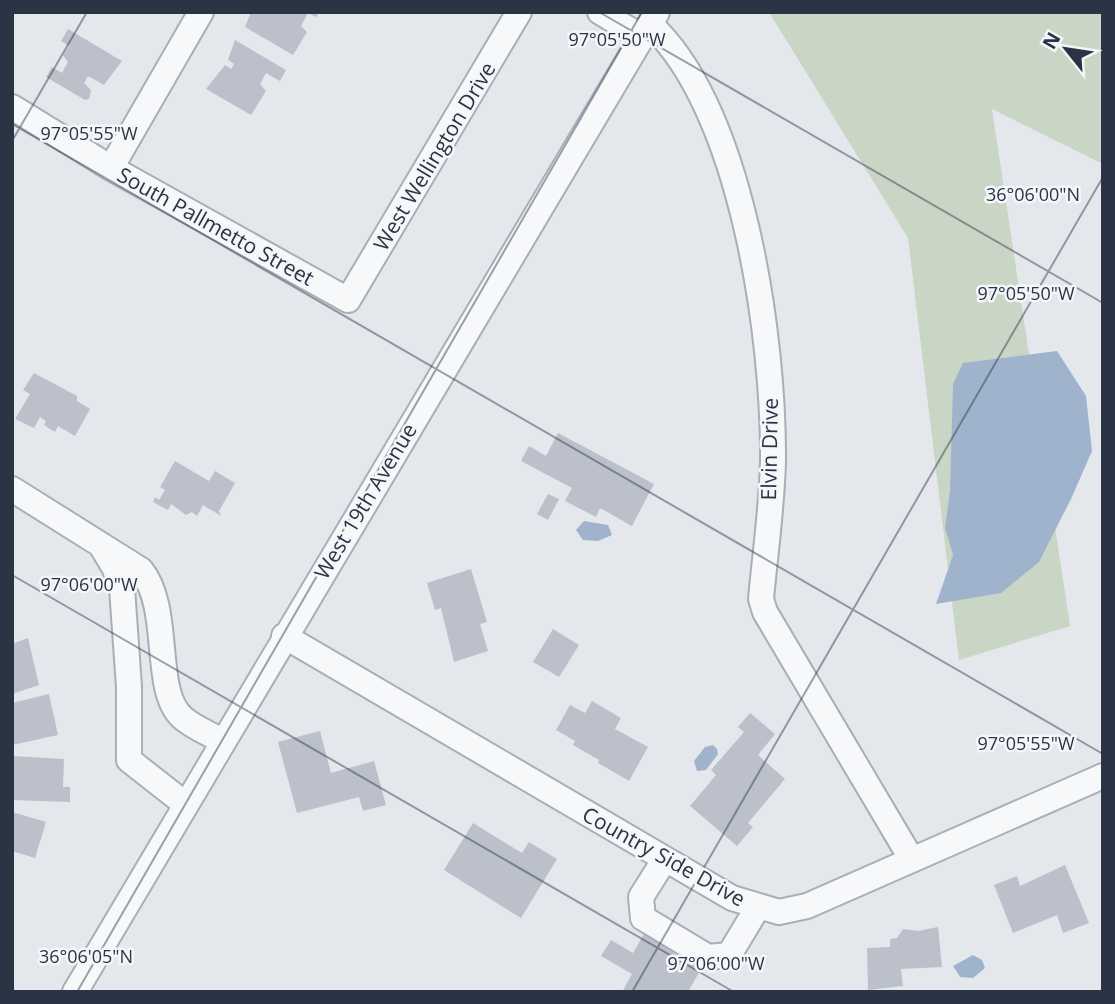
<svg xmlns="http://www.w3.org/2000/svg" width="1115" height="1004" font-family="'Open Sans',sans-serif">
<style>
.green{fill:#c9d6c5}
.water{fill:#9fb4cc}
.building{fill:#bbc0ca}
.lines{fill:none;stroke-linecap:round;stroke-linejoin:round}
.minor-casing{stroke:#a9aeb7;stroke-width:28}
.minor{stroke:#f7f8fa;stroke-width:24}
.ticks{fill:none;stroke:#2b3445;stroke-width:2;stroke-opacity:0.45}
.labels{text-anchor:middle;dominant-baseline:central;stroke-width:5;stroke-linejoin:round;paint-order:stroke}
.street-label{font-size:21px;fill:#2b3445;stroke:#f4f6f9}
.ticks-label{font-size:18px;text-anchor:middle;fill:#2b3445;stroke:#f4f6f9;stroke-width:5;stroke-linejoin:round;paint-order:stroke}
</style>
<rect width="100%" height="100%" fill="#e4e7ec"/>
<!-- green -->
<path class="green" d="M769 12H1103V164L992 109 1070 626 959 660 908 238Z"/>
<!-- water -->
<path class="water" d="M1057 351 1086 396 1092 451 1071 499 1039 562 1001 593 936 604 953 555 945 528 950 491 953 384 963 363Z
M584 521 608 525 612 535 598 541 583 540 576 530Z
M713 745 717 749 718 754 706 770 697 771 694 761 705 747Z
M973 955 982 960 985 968 973 978 960 977 953 966Z"/>
<!-- building -->
<path class="building" d="M251 12H319L316 17 308 13 301 26 307 32 293 55 245 27Z
M68 29 122 61 104 85 88 76 84 83 91 90 89 99 85 100 46 77 52 67 62 73 68 62 63 55 69 46 61 41Z
M235 40 286 70 280 81 266 73 260 84 266 91 251 115 206 89 225 65 231 69 234 64 228 60Z
M34 373 77 396V401L90 409 75 436 58 426 55 432 44 425 46 421 40 417 34 428 15 419 30 394 23 390Z
M558 433 654 484 632 526 600 508 596 517 565 501 572 488 521 461 529 446 546 456Z
M175 461 209 481 215 471 235 483 219 511 221 516 203 505 197 516 192 512 186 515 171 504 168 510 153 502 155 497 159 500 165 490 160 487Z
M548 494 559 499 548 520 537 514Z
M471 569 487 622 480 624 488 651 454 662 441 608 435 610 427 583Z
M553 629 579 645 559 677 533 662Z
M28 638 39 685 12 694V644Z
M49 694 58 735 12 745V703Z
M592 701 621 718 615 729 648 747 629 781 598 763 599 760 573 745 575 741 556 730 570 705 585 713Z
M750 713 775 734 758 755 785 779 748 823 753 827 737 846 690 806 716 775 711 770 744 732 738 727Z
M320 731 331 773 374 761 386 805 363 811 359 797 297 813 278 742Z
M12 756 64 759 63 787H70V802L12 800Z
M12 812 46 822 35 858 12 851Z
M473 823 522 853 529 842 557 859 521 918 444 870Z
M1065 865 1089 923 1063 933 1057 915 1013 933 994 885 1017 876 1020 886Z
M653 918 683 935 673 953 701 969 688 992H622L632 974 601 956 611 940 633 953Z
M938 927 942 967 901 969 903 986 868 990 867 948 890 947V939L897 938 903 929 918 931Z"/>
<g class="lines">
<!-- minor casing -->
<g class="minor-casing">
<path id="minor" d="M600 12 642 37
M650 24C743 110 774 339 773 461 772 507 765 554 761 599L765 612 912 860
M12 107 111 168 348 300 519 12
M111 168 201 12
M12 489 141 570C173 609 151 694 184 719 195 728 210 734 222 741
M102 547 114 567 122 588 129 687V760L185 804
M284 636 732 898 779 912 807 906 1103 776
M665 859 641 897 643 918 708 957 729 955 758 907
M75 992 657 12"/>
</g>
<!-- minor -->
<use href="#minor" class="minor"/>
</g>
<!-- ticks -->
<path class="ticks" d="M599 12 1103 303M12 124 1103 754M12 141 87 12M12 575 734 992M77 992 642 12M632 992 1103 177"/>
<g class="labels">
<!-- street labels -->
<g class="street-label">
<text transform="translate(434 156) rotate(-59)">West Wellington Drive</text>
<text transform="translate(216 226) rotate(29)">South Pallmetto Street</text>
<text transform="translate(769 449) rotate(-89)">Elvin Drive</text>
<text transform="translate(365 501) rotate(-59)">West 19th Avenue</text>
<text transform="translate(664 856) rotate(29)">Country Side Drive</text>
</g>
</g>
<g class="ticks-label">
<text x="617" y="46">97°05'50"W</text>
<text x="89" y="140">97°05'55"W</text>
<text x="1033" y="201">36°06'00"N</text>
<text x="1026" y="300">97°05'50"W</text>
<text x="89" y="591">97°06'00"W</text>
<text x="1026" y="750">97°05'55"W</text>
<text x="86" y="963">36°06'05"N</text>
<text x="716" y="970">97°06'00"W</text>
</g>
<!-- border -->
<rect width="1115" height="1004" fill="none" stroke="#2b3445" stroke-width="28"/>
<!-- north arrow -->
<g transform="translate(1066 49) rotate(300)" stroke="#f4f6f9" stroke-width="5" paint-order="stroke">
<path d="M0-5L12 26L0 18L-12 26Z" fill="#2b3445"/>
<text y="-10" font-size="19" font-weight="bold" text-anchor="middle" fill="#2b3445">N</text>
</g>
</svg>
